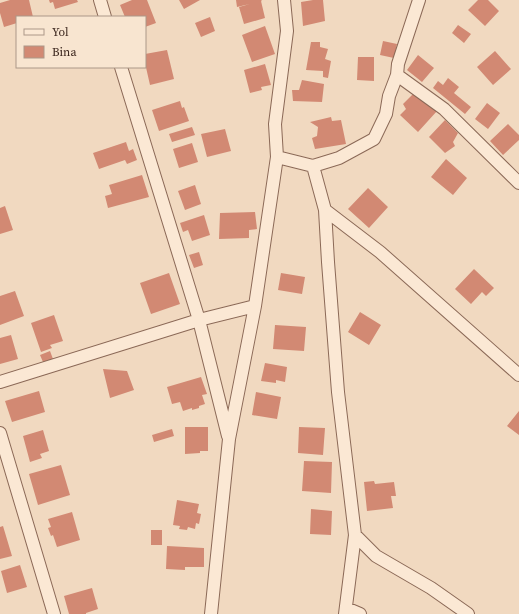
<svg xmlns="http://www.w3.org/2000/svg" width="519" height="614" font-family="'Source Serif 4',serif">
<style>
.building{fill:#d28973}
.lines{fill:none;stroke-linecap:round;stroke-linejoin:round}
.street-casing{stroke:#8b6957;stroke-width:14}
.street{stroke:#fbe8d4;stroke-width:12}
</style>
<rect width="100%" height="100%" fill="#f1d9c0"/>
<!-- building -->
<path class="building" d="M10 0H29L33 17H17V23L4 27 0 13V3Z
M49 0H77L78 2 55 9 53 2 50 3Z
M132 0H147L156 23 145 27V17H125L120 5Z
M179 0H200L184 9Z
M236 0H261L262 1 237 7Z
M313 0H323L325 21 303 26 301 2Z
M478 0H488L499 11 485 26 468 10Z
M261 1 265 18 244 24 239 7Z
M210 17 215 31 201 37 195 23Z
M458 25 471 34 464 43 452 33Z
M265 26 275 54 252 62 242 35Z
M383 41 397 44 394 58 380 55Z
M311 42H320V47L328 49 325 59 331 61 328 78 323 77V71L306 70Z
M167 50 174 79 150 85 145 63V54Z
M495 51 511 69 493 85 477 67Z
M418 55 434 68 422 82 407 70Z
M358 57H374V81L357 80Z
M265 64 271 85 261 87 262 90 250 93 244 70Z
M448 78 459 87 454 93 471 107 465 114 433 88 438 81 443 85Z
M302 80 324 84 322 102 293 101 292 90H299Z
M414 93 437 111 418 132 400 115 406 109 403 104Z
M180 101 182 108 184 107 189 121 159 131 152 110Z
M487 103 500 113 488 129 475 119Z
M331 117 332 121 341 120 346 144 315 149 312 138 317 136 318 127 310 122Z
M445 120 458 133 453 142 455 146 445 153 429 137Z
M508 124 519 135V140L503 155 490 141Z
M192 127 195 135 172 142 169 134Z
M225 129 231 151 207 157 201 134Z
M126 142 129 151 133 149 137 160 127 164 125 160 99 169 93 153Z
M192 143 198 162 179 168 173 149Z
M446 159 467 178 453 195 431 177Z
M142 175 149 197 108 208 105 196 112 194 109 185Z
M195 185 201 204 185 210 178 191Z
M368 188 388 207 369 228 348 209Z
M5 206 13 230 0 234V208Z
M255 212 257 229 249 230V238L219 239 220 213Z
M204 215 210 235 192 241 188 230 183 232 180 223Z
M199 252 203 265 194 268 189 255Z
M474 269 494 288 486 296 482 292 471 304 455 289Z
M169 273 180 304 151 314 140 283Z
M281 273 305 277 302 294 278 290Z
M15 291 24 316 0 325V296Z
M360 312 381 325 369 345 348 332Z
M54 315 63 341 50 345 52 348 41 352 31 323Z
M275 325 306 327 304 351 273 349Z
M11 335 18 359 0 364V338Z
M50 351 53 359 43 362 40 355Z
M265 363 287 367 285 382 276 380V383L261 381Z
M103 369 127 371 134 390 110 398Z
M201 377 207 394 202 395 205 404 199 406V408L192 410V408L183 411 180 402 172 404 167 387Z
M39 391 45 412 12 422 5 401Z
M256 392 281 397 277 419 252 415Z
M519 411V435L507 426Z
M185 427H208V451H200V453L185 454Z
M299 427 325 428 323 455 298 453Z
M172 429 174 436 154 442 152 435Z
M43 430 49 451 40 454 42 458 30 462 23 436Z
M304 461 332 462 331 493 302 491Z
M61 465 70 495 38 505 29 474Z
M374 481 375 484 394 482 396 496H391L393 508 367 511 364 482Z
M177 500 199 504 197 513 201 514 199 524 196 523 195 529 188 527 187 530 179 529 180 526 173 525Z
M311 509 332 511 331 535 310 534Z
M72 512 80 540 57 547 53 535 51 536 48 528 51 527 48 519Z
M3 526 12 556 0 559V527Z
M151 530H162V545H151Z
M167 546 204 548V567H185V570L166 569Z
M20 565 27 587 7 593 1 571Z
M92 588 98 609 86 613V614H69L64 596Z"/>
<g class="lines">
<!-- street casing -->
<g class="street-casing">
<path id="street" d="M100 0 105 17
M121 67 199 320 228 436
M397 75 398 64 419 0
M277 157 313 166 325 210 328 262 338 392 355 535 376 556 431 588 468 614
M313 166 339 158 374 139 386 114 389 96 397 75 444 109 519 183
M325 210 380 252 519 375
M0 382 199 320 255 306
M0 433 54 614
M346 608 360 614
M211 614 229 439 255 306 277 157 275 124 287 31 284 0
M345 614 355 535"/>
</g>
<!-- street -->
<use href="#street" class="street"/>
</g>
<!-- legend -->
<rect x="16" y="16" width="130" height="52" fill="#f8e5d0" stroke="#ac9888"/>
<rect x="24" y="29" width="20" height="6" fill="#fbe8d4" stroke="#ac9888"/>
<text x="52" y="36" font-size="12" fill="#3a251c">Yol</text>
<rect x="24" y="46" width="20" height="12" fill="#d28973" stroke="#ac9888"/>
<text x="52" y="56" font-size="12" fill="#3a251c">Bina</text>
</svg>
